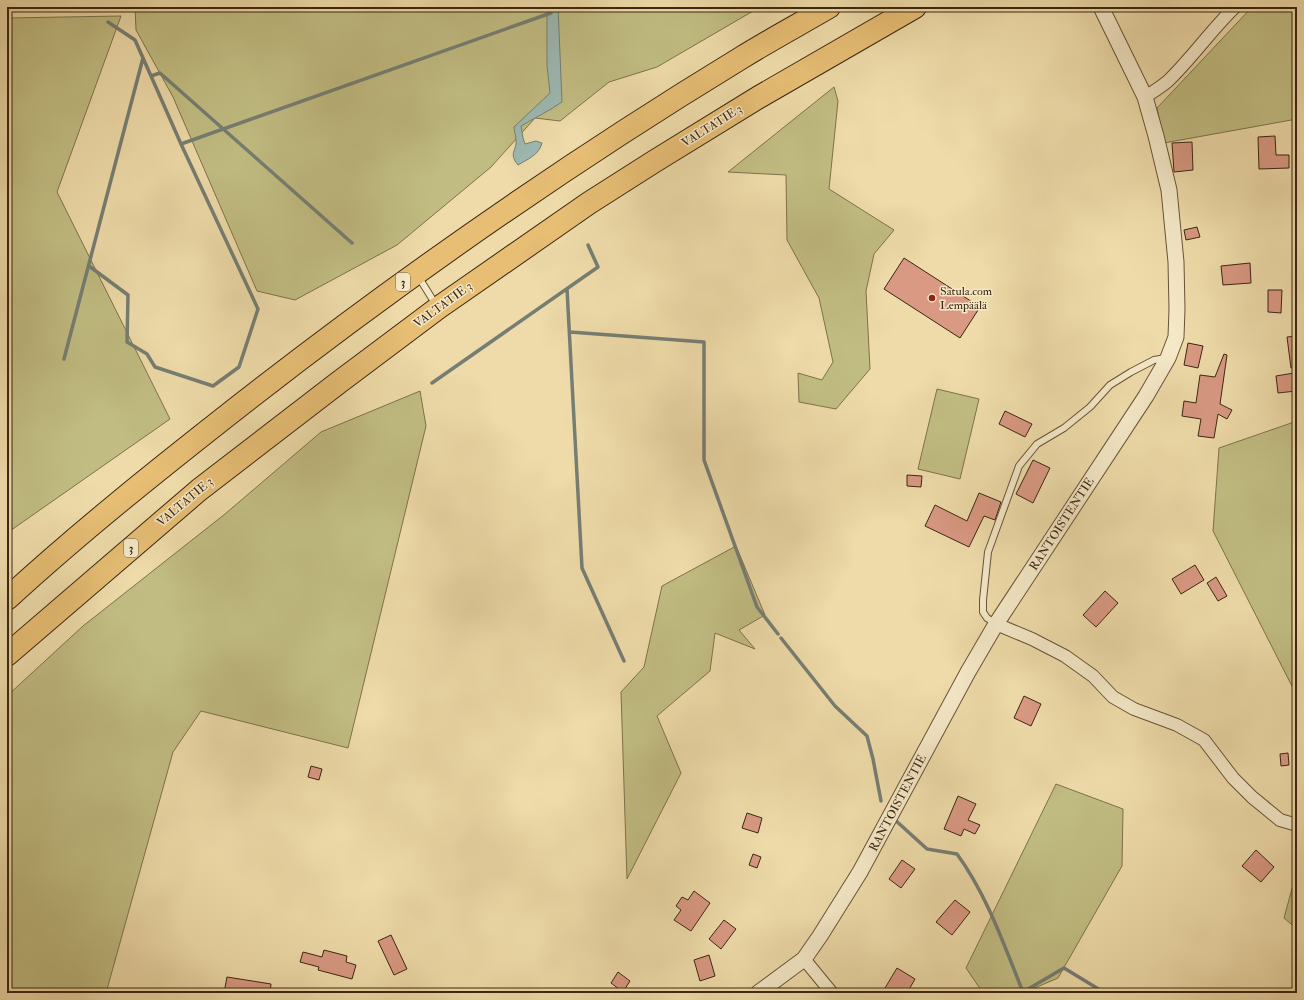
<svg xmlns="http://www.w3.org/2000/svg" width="1304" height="1000" font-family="'IM FELL Double Pica',serif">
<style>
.green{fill:#c1bd82;stroke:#7e724a}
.water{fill:#9db9b3;stroke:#767e73}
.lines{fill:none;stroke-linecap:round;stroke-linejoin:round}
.stream{stroke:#767e73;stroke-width:3.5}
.building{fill:#d99983;stroke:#3b2612}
.service-casing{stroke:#685338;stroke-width:8}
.minor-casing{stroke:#685338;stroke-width:14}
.tertiary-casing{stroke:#685338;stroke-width:17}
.motorway-casing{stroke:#3b2612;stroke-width:24}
.service{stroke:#f4e8c7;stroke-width:6}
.minor{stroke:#f4e8c7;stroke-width:12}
.tertiary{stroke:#f4e8c7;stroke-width:15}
.motorway{stroke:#e7be74;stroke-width:22}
.poi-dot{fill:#8f2418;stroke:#f4e8c7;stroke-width:1.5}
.labels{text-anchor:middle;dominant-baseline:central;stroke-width:3;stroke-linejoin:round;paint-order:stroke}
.shield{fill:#f4e8c7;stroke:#726048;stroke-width:1}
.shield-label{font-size:11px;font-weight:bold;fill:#3b2612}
.street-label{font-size:12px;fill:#3b2612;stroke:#f4e8c7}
.poi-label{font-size:12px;fill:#3b2612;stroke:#f4e8c7;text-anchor:start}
</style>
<rect width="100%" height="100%" fill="#eedba9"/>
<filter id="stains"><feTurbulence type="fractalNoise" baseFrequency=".005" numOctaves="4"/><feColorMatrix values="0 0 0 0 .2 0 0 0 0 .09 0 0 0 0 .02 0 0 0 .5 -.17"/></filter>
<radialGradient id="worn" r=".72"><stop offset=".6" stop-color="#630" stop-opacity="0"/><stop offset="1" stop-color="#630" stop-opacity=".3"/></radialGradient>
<!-- green -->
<path class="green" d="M135 7H760L657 67 609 82 560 121 535 118 491 167 397 245 295 300 257 291 173 97 136 30Z
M1252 7H1297V119L1164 143 1157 108Z
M121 16 57 192 170 419 7 533V18Z
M834 87 838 101 829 189 894 230 874 254 866 291 870 369 836 409 799 402 798 373 822 380 833 362 819 298 787 240 786 175 728 172Z
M937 389 979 399 960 479 918 469Z
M420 391 426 426 348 748 201 711 173 752 106 993H7V696L83 626 225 514 321 432Z
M1297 421V696L1213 531 1219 448Z
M736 546 765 615 739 630 755 649 715 633 710 671 657 716 681 773 627 879 621 692 644 667 662 586Z
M1056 784 1123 809 1122 866 1058 978 1023 993H983L966 968Z
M1297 870V929L1284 918Z"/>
<!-- water -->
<path class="water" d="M547 7H558L562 102 551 109 521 126 523 138 525 144 536 141 542 143C539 155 528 159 518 165 508 153 517 151 516 140 516 136 514 131 514 127L550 93 547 65Z"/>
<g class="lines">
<!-- stream -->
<path class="stream" d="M108 22 135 40 151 76 160 73 352 243
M151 76 181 144 551 13
M89 266 128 295 127 342 147 354 155 367 213 386 239 367 258 309 181 144
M567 289 582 568 624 661
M570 332 704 342V460L757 607 778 634
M64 359 143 58
M432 383 598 267 588 245
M781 638 835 706 867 736 873 759 881 801
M894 819 927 849 957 854C987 895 1004 945 1023 992L1064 968 1105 993"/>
</g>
<!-- building -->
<path class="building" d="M1275 136 1276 155H1289V168L1259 169 1258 137Z
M1192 142 1193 170 1174 172 1172 143Z
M1197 227 1200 237 1186 240 1184 230Z
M904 258 980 307 960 338 884 289Z
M1250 263 1251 283 1223 285 1221 266Z
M1268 290H1282L1281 313 1268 312Z
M1297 336V367L1291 368 1287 337Z
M1188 343 1203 346 1198 368 1184 365Z
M1224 354 1227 355 1220 404 1232 410 1227 419 1218 414 1214 438 1198 436 1201 419 1182 416 1184 401 1196 403 1200 375 1215 377Z
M1294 373 1296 391 1278 393 1276 376Z
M1005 411 1032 424 1025 437 999 424Z
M1033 460 1050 468 1033 503 1016 494Z
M907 475 922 476 921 487 907 486Z
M979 493 1001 502 995 520 984 516 969 547 925 526 935 505 967 521Z
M1195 565 1204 580 1181 594 1172 579Z
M1216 577 1227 596 1218 601 1207 583Z
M1105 591 1118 603 1096 627 1083 615Z
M1024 696 1041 704 1031 726 1014 718Z
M1288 753 1289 765 1281 766 1280 754Z
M311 766 322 769 319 780 308 777Z
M958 796 976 804 968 820 980 825 975 834 964 829 961 836 944 829Z
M747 813 762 818 758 833 742 828Z
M1256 850 1274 867 1261 882 1242 866Z
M753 854 761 857 757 868 749 865Z
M902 860 915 869 901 888 889 879Z
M694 891 710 903 691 931 674 920 681 910 676 906 682 897 688 900Z
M955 900 970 912 952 935 936 922Z
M724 920 736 929 721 949 709 939Z
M391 935 407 969 394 975 378 941Z
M324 950 347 956 346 962 356 965 352 979 318 970 319 967 300 962 303 952 322 957Z
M709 955 715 976 700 981 694 960Z
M897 968 915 979 907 993H882Z
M618 972 630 981 623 992 611 983Z
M227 977 271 984 270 993H224Z"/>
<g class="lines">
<!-- service casing -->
<g class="service-casing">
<path id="service" d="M418 276 436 305
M995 623 987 618 983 612V600L988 552 1019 466 1037 444 1064 428 1090 407 1110 385 1131 372 1154 360 1166 358"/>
</g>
<!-- minor casing -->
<g class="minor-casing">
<path id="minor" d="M1145 97C1153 92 1161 87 1168 81 1192 58 1211 30 1235 7
M996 624 1032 639 1065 656 1093 676 1113 697 1134 709 1177 725 1204 740 1233 778 1252 797 1280 820 1297 825
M804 959 832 993"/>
</g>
<!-- tertiary casing -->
<g class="tertiary-casing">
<path id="tertiary" d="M758 993 804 959 820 936 860 872 968 672 996 624 1146 396 1168 358 1176 337 1177 309 1176 262 1169 190 1156 136 1145 97 1101 7"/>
</g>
<!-- motorway casing -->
<g class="motorway-casing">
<path id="motorway" d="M7 599C81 531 159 469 238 407 399 281 567 164 741 58 770 40 800 24 829 7
M7 655 199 490 338 383 438 308 589 203 655 161 759 97 915 7"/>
</g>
<!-- service -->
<use href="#service" class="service"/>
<!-- minor -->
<use href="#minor" class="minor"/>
<!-- tertiary -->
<use href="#tertiary" class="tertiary"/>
<!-- motorway -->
<use href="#motorway" class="motorway"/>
</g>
<!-- markers -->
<circle class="poi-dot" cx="932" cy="298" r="4"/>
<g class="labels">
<!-- shield labels -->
<g class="shield">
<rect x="396" y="273" width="14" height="18" rx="3"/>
<rect x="124" y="539" width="14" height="18" rx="3"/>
</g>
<g class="shield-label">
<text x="403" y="282">3</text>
<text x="131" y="548">3</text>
</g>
<!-- street labels -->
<g class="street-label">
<text transform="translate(712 126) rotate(-32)">VALTATIE 3</text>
<text transform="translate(443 305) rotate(-36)">VALTATIE 3</text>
<text transform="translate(185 502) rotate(-40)">VALTATIE 3</text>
<text transform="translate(1062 524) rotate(-57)">RANTOISTENTIE</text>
<text transform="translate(898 803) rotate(-62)">RANTOISTENTIE</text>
</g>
<!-- poi labels -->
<g class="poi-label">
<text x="940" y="291">Satula.com<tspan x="940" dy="14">Lempäälä</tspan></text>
</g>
</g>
<!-- margin -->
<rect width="1304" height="1000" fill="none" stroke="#eedba9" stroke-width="24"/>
<rect x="8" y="8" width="1288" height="984" fill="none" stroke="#3b2612" stroke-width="2"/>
<rect x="12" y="12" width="1280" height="976" fill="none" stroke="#3b2612"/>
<rect width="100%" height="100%" filter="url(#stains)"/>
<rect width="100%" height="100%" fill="url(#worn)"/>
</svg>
